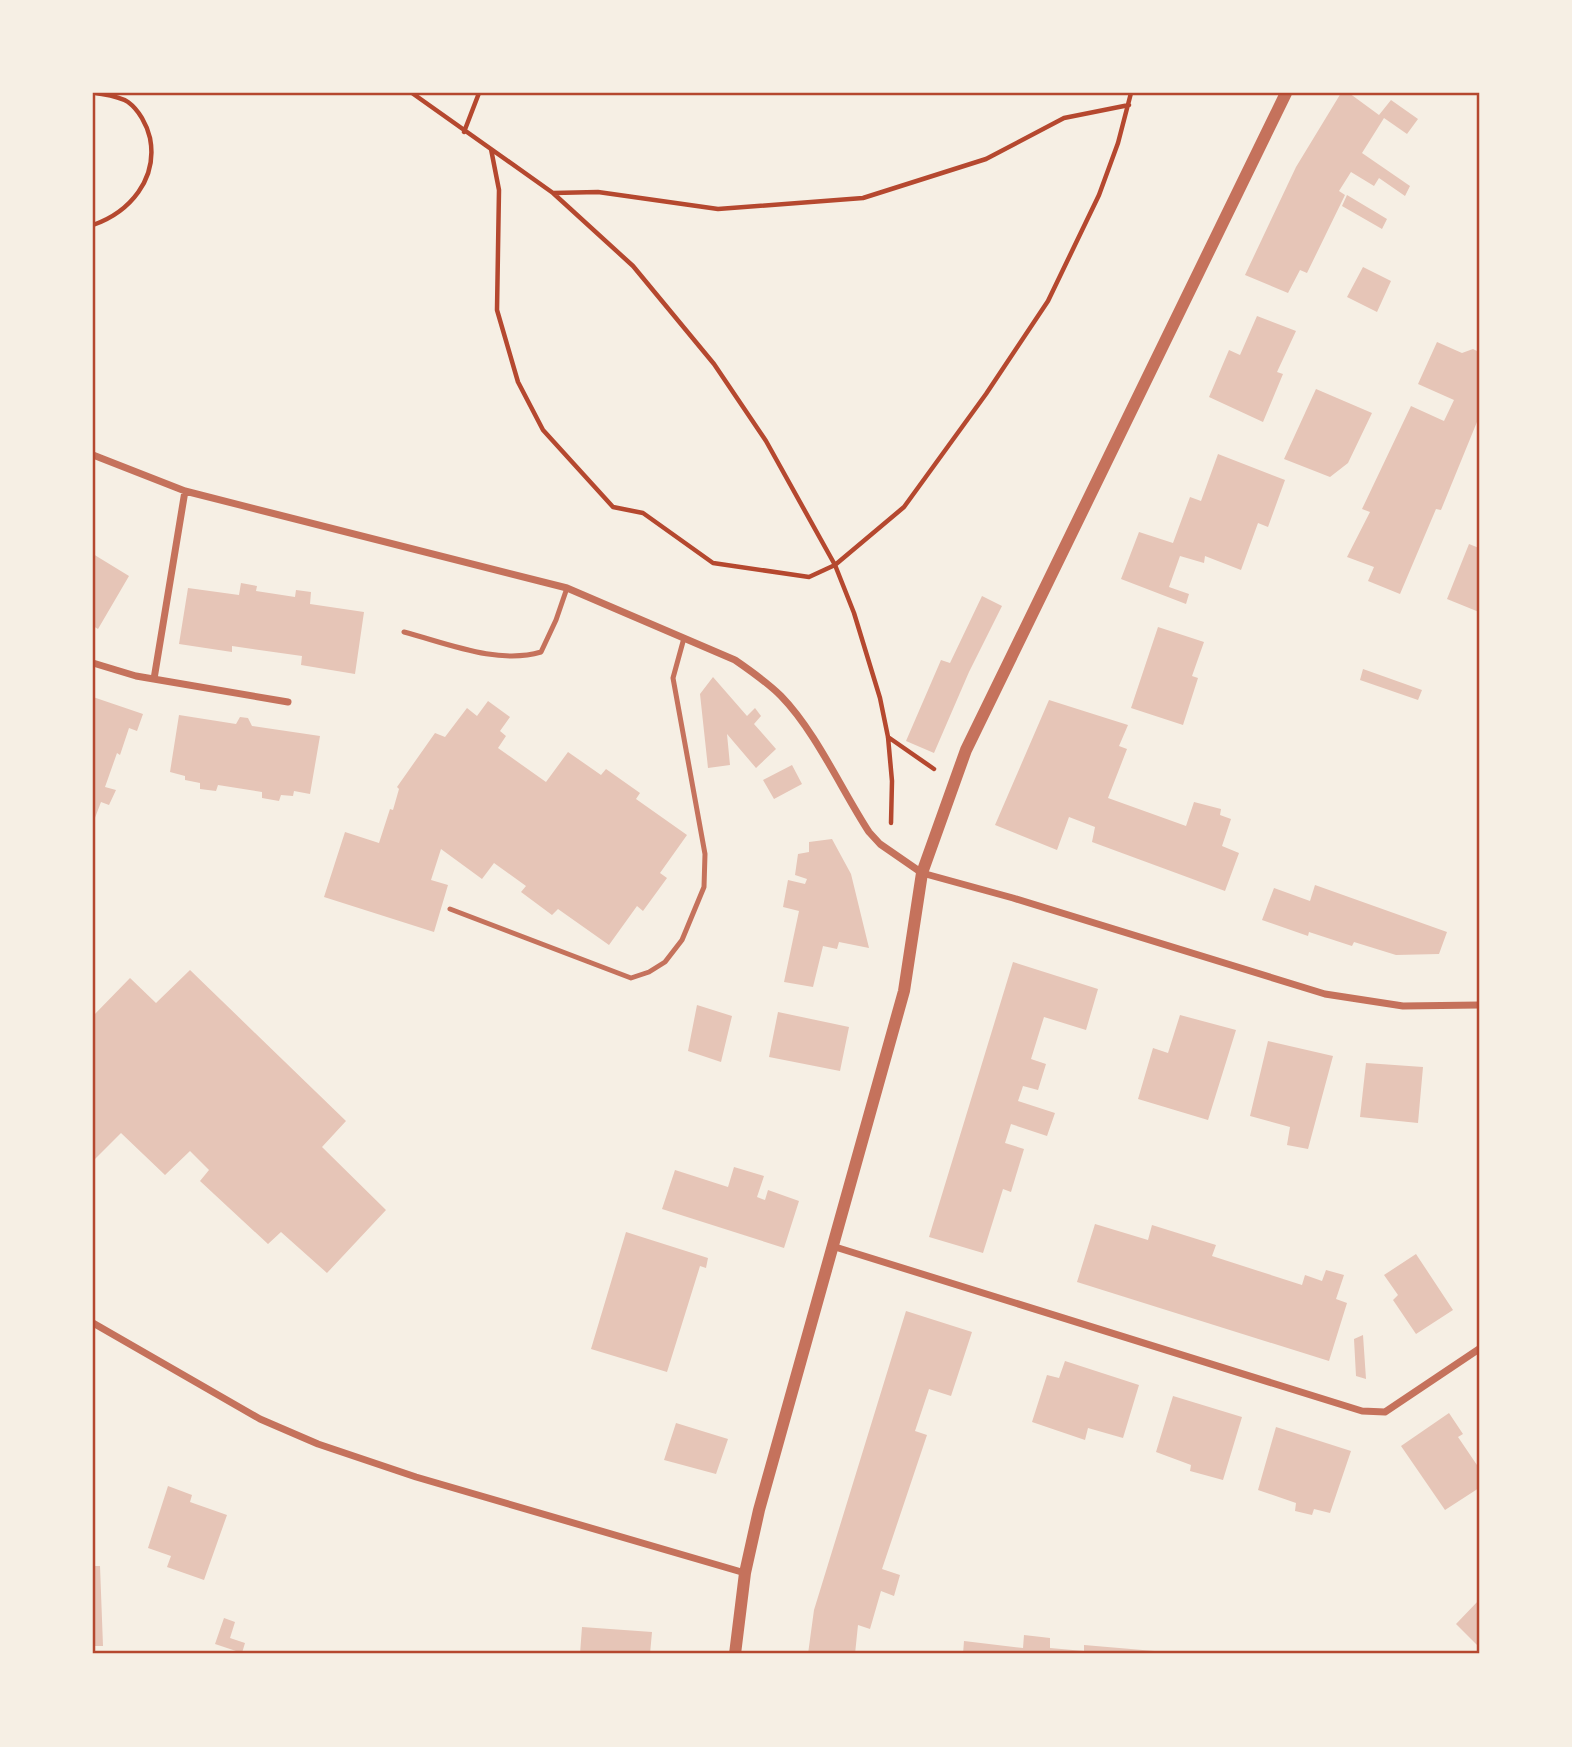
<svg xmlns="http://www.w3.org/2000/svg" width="1572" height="1747" font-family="'IBM Plex Sans',sans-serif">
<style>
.building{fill:#e6c5b7}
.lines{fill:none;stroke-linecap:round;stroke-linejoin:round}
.path{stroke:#b5482f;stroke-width:4.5}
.service{stroke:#c5725c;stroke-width:5}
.minor{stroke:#c5725c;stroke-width:7}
.tertiary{stroke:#c5725c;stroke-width:12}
.neatline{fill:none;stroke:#b5482f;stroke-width:2.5}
</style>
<rect width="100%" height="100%" fill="#f6efe4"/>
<!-- building -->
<path class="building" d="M1341 93H1349L1379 115 1391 100 1418 119 1407 134 1384 118 1362 153 1410 186 1405 196 1379 178 1374 186 1351 172 1339 191 1345 195 1307 273 1300 270 1288 293 1245 275 1296 167Z
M1347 195 1387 219 1382 229 1342 206Z
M1363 267 1391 281 1377 312 1347 297Z
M1257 316 1296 331 1277 372 1283 374 1263 422 1209 397 1229 350 1240 355Z
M1437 342 1462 353 1473 349 1479 352V417L1441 510 1436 509 1400 594 1368 581 1374 567 1347 557 1370 512 1362 509 1411 406 1444 421 1454 400 1418 384Z
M1316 389 1372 413 1348 463 1330 477 1284 459Z
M1218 454 1285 480 1268 527 1258 523 1241 570 1205 556 1204 563 1180 556 1169 587 1189 594 1186 604 1121 579 1139 532 1173 543 1190 497 1201 501Z
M1469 544 1479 548V612L1447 599Z
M93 554 129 576 98 629 93 626Z
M241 583 257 586 256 591 295 597 296 590 311 592 310 604 364 612 355 674 301 665 302 656 232 646V652L179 644 188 588 239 595Z
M982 596 1002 606 969 672 934 753 906 741 941 660 950 663Z
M1158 627 1204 642 1192 676 1198 678 1183 725 1131 708Z
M1363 669 1422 690 1418 700 1360 680Z
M713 677 747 716 755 708 761 716 754 724 776 749 756 768 727 734 730 765 708 768 700 694Z
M93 697 143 714 137 731 129 728 120 755 117 753 105 787 116 790 109 805 101 802 93 823Z
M1049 700 1128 725 1119 746 1127 749 1108 798 1186 826 1194 802 1221 809 1220 815 1231 819 1222 846 1239 853 1225 891 1092 842 1095 827 1069 817 1057 850 995 825Z
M488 701 510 717 500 731 506 736 498 748 546 782 568 752 601 775 606 769 640 793 636 799 687 835 660 873 667 878 643 911 637 906 609 945 558 909 552 915 521 892 526 886 494 863 482 879 441 849 431 880 448 885 434 932 324 897 345 832 379 843 390 809 393 810 399 789 397 787 435 733 445 737 467 708 477 716Z
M179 715 236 724 240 717 248 718 252 726 320 736 310 794 294 791 293 796 281 795 279 801 262 798V792L218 785 216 791 200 789V783L185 780V776L170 772Z
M792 765 802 784 774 799 763 780Z
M832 839 851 874 869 948 839 942 837 949 823 946 813 987 784 982 799 911 783 907 788 880 805 884 807 879 795 875 798 854 809 852V842Z
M1315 885 1447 932 1439 954 1396 955 1354 942 1352 946 1309 932 1308 936 1262 920 1274 888 1310 901Z
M1013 962 1098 989 1086 1030 1044 1017 1031 1059 1046 1064 1038 1090 1023 1086 1018 1101 1055 1113 1047 1136 1011 1124 1005 1143 1024 1149 1011 1192 1003 1189 983 1253 929 1237Z
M190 970 346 1121 322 1147 386 1210 327 1273 281 1232 268 1244 200 1181 209 1170 190 1151 165 1175 121 1133 95 1159 93 1157V1016L130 978 156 1003Z
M697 1005 732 1016 721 1062 688 1051Z
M778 1012 849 1027 840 1071 769 1057Z
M1180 1015 1236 1030 1208 1120 1138 1099 1153 1048 1168 1053Z
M1268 1041 1333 1056 1308 1149 1287 1145 1290 1127 1250 1116Z
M1366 1063 1423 1067 1418 1123 1360 1117Z
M734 1167 764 1176 757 1197 765 1200 768 1190 799 1201 784 1248 662 1209 675 1170 728 1187Z
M1095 1224 1148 1240 1152 1225 1216 1245 1212 1256 1302 1285 1305 1275 1322 1281 1326 1270 1344 1275 1336 1299 1347 1303 1329 1361 1077 1282Z
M626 1232 708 1258 706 1268 700 1266 667 1372 591 1349Z
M1416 1254 1453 1310 1416 1334 1393 1300 1398 1295 1384 1275Z
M906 1311 972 1332 951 1396 929 1389 915 1431 927 1435 882 1569 900 1575 894 1596 881 1591 870 1629 858 1625 855 1654H808L814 1610Z
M1363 1335 1366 1379 1356 1376 1354 1339Z
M1065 1361 1139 1385 1123 1438 1088 1428 1085 1440 1032 1422 1047 1375 1059 1378Z
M1173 1396 1242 1417 1223 1480 1190 1471 1191 1465 1156 1452Z
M1449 1413 1463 1434 1458 1437 1479 1468V1488L1445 1510 1401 1446Z
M676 1423 728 1439 716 1474 664 1460Z
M1276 1427 1351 1451 1330 1513 1314 1509 1312 1515 1295 1511 1296 1503 1258 1490Z
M168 1486 192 1495 190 1502 227 1515 204 1580 167 1567 171 1556 148 1548Z
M93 1566H100L103 1646H93Z
M1479 1600V1647L1456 1624Z
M224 1618 235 1622 230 1638 245 1643 242 1653 215 1644Z
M582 1627 652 1632 650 1654H580Z
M1024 1635 1050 1638V1648L1084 1651V1645L1166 1652V1654H963L964 1641 1023 1648Z"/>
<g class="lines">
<!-- path -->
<path class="path" d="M412 93 553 193 633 266 714 364 766 441 835 565 854 613 880 698 888 737 892 781 891 823
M464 132 479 93
M491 149 499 190 497 310 518 382 543 430 613 507 643 513 713 563 809 577 835 565 904 507 986 394 1048 301 1099 195 1118 143 1131 93
M553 193 598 192 718 209 863 198 986 159 1064 118 1129 105
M93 225C130 212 158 179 150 138 147 125 139 110 128 102 119 96 107 95 96 93
M888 737 934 769"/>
<!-- service -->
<path class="service" d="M404 632C446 643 498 665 541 652L556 620 567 588
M450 909 631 978 649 972 665 962 682 940 704 887 705 854 673 678 684 638"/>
<!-- minor -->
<path class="minor" d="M93 455 185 491 567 588 735 660C751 671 767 682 781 696 816 732 841 789 869 832L880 844 922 873 1013 898 1325 994 1403 1006 1479 1005
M93 663 136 676 288 702
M154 679 185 491
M832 1246 1362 1411 1385 1412 1479 1349
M93 1323 260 1419 318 1444 416 1477 745 1573"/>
<!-- tertiary -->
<path class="tertiary" d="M735 1654 745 1573 759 1510 904 991 922 873 966 750 1286 93"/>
</g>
<!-- border -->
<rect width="1572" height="1747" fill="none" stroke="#f6efe4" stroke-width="189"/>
<rect x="94" y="94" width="1384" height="1558" class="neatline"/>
</svg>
